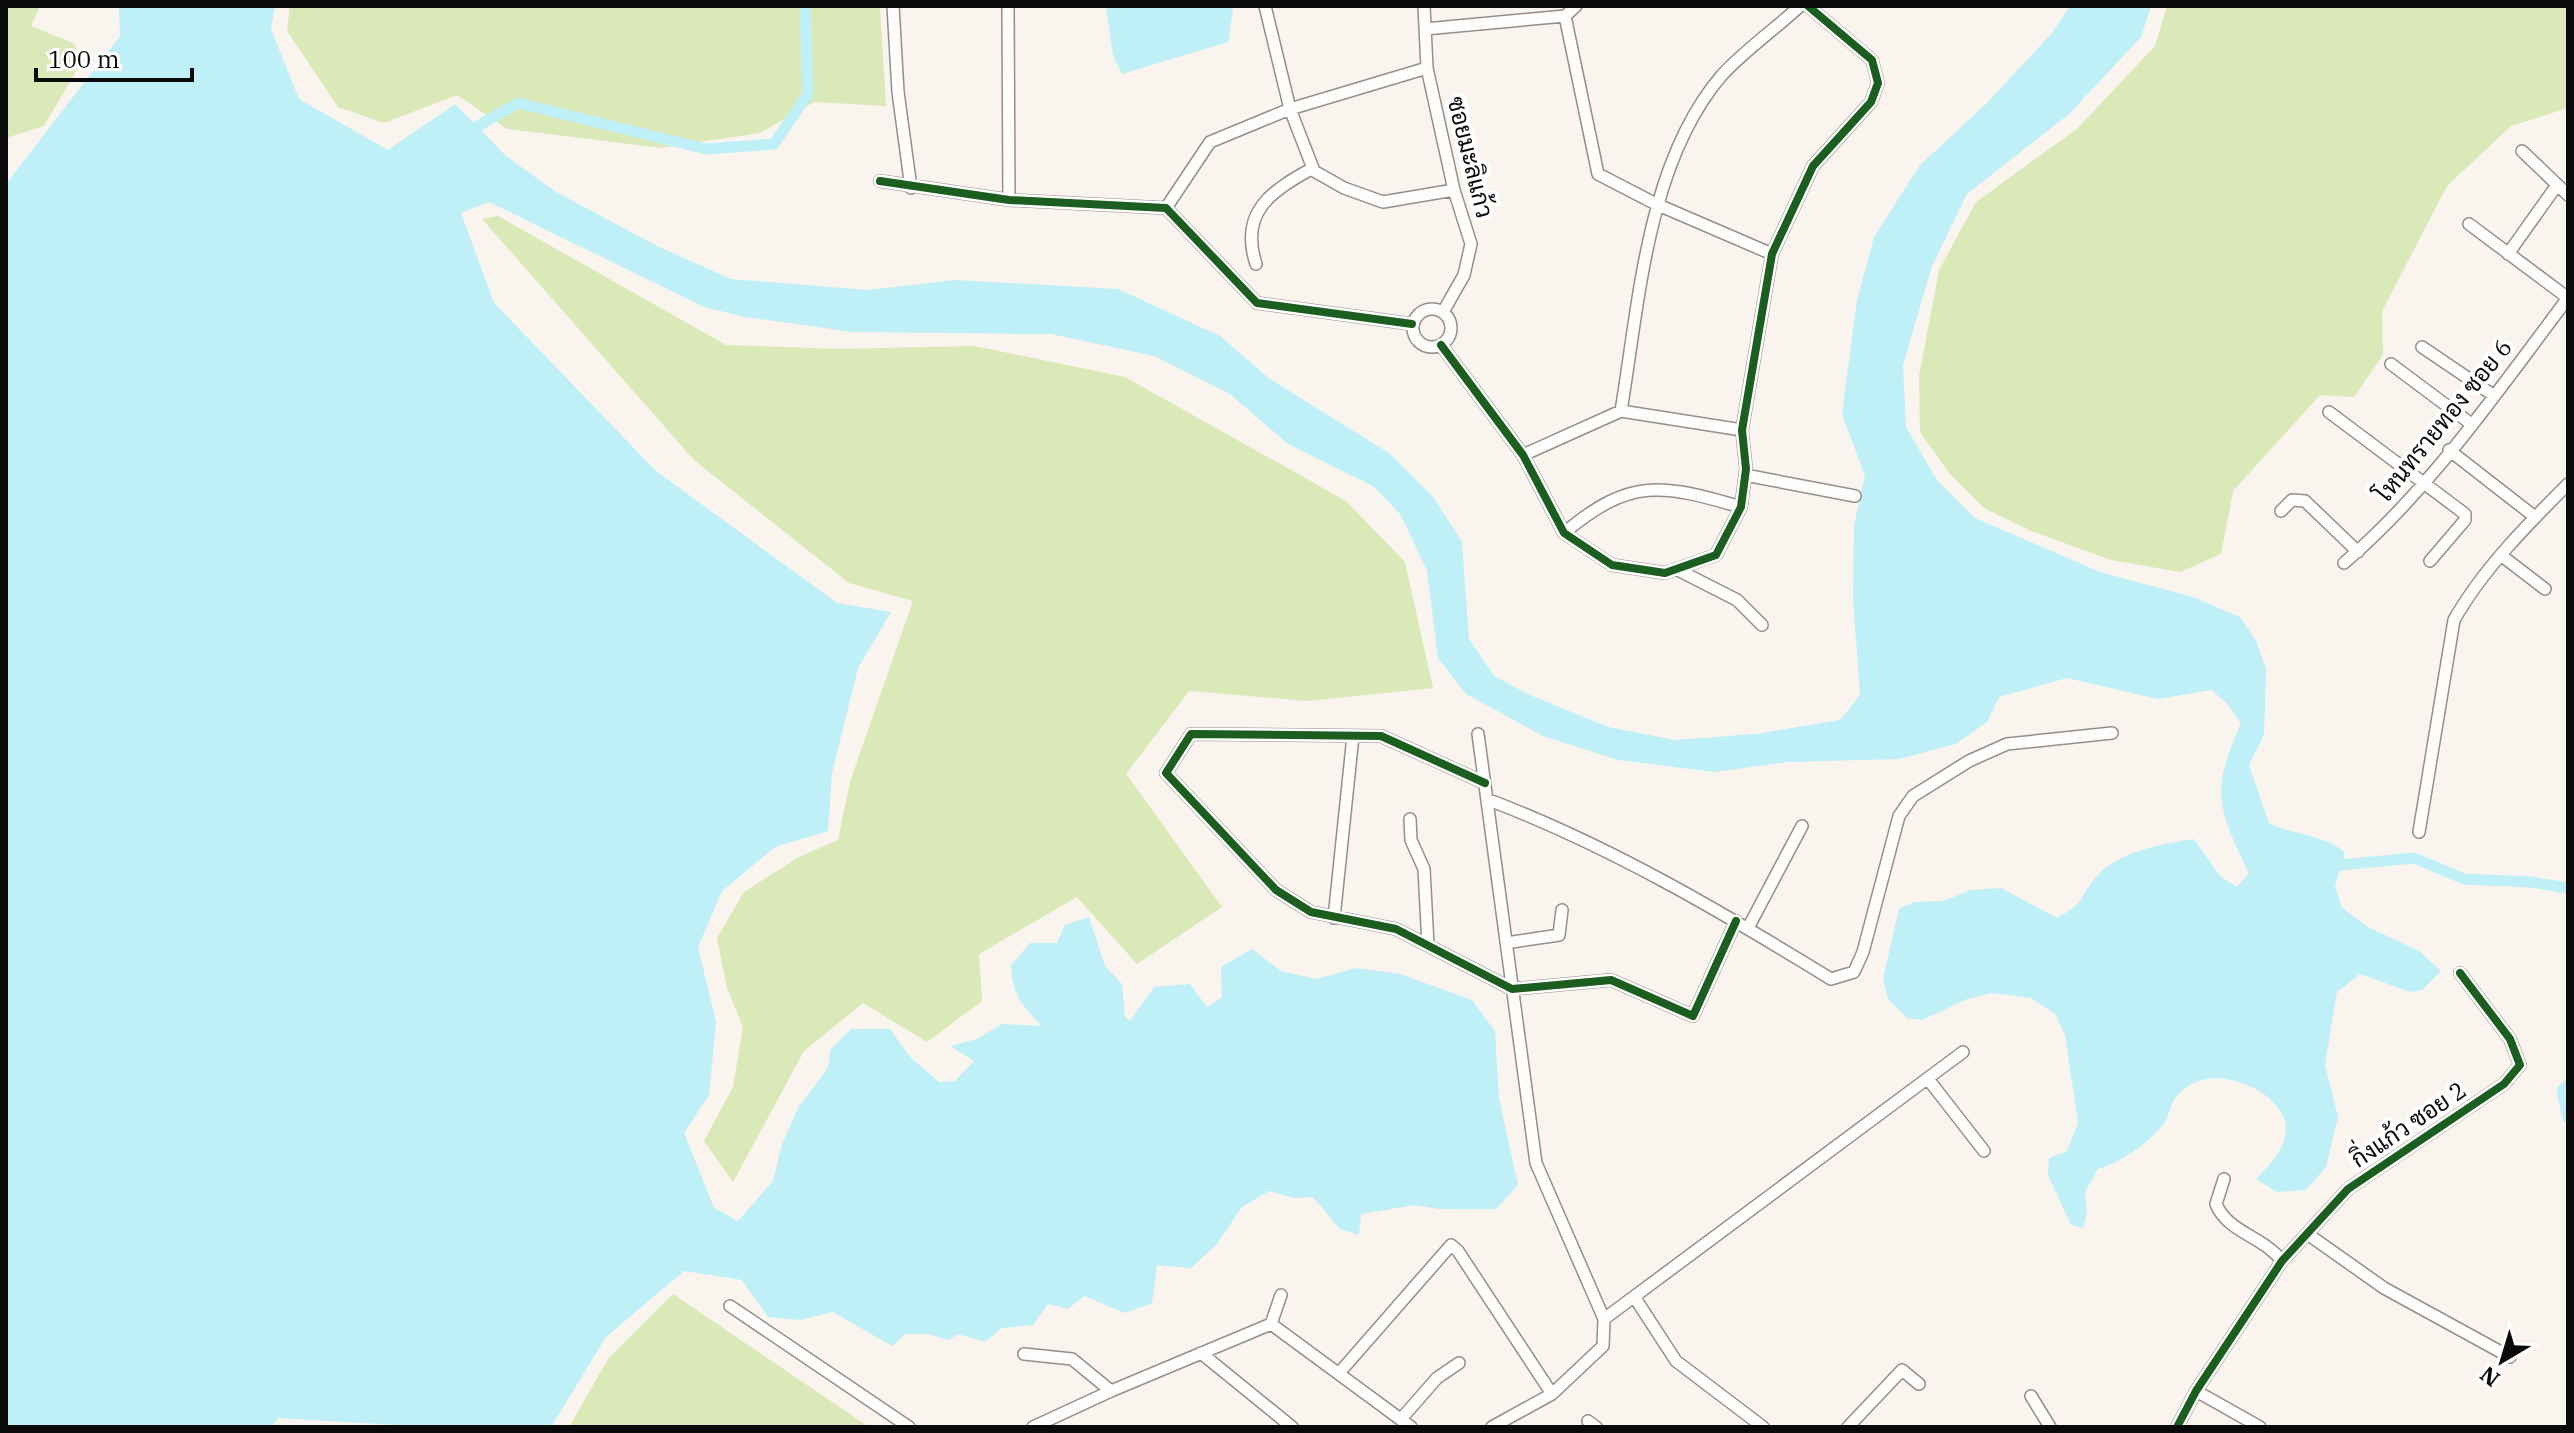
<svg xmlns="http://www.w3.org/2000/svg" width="2574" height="1433" font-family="'IBM Plex Serif',Sarabun,serif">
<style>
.forest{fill:#dbe8b8}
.water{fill:#bff0f7}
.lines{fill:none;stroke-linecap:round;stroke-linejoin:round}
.canal{stroke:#bff0f7;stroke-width:11}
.minor-casing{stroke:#928f8c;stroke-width:14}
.minor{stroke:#fefdfc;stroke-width:11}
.cycleway-casing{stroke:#fff;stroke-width:13}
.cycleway{stroke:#1b5e20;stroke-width:8}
.labels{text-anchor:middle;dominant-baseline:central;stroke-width:8;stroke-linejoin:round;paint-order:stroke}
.street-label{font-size:24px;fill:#0a0a0a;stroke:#fff}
</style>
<rect width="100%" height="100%" fill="#f9f4ed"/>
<!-- forest -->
<path class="forest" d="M6 6H40L31 26 75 44 78 68 44 126 6 138Z
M290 6H880L886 106 814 102 760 133 661 148 507 129 457 95 384 123 338 107 287 31Z
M2167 6H2568V108L2511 126 2447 186 2382 311 2383 355 2354 397 2320 395 2233 491 2221 554 2180 572 2111 560 2031 531 1984 508 1949 473 1920 432 1919 376 1939 270 1976 202 2077 129 2155 46Z
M498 216 726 345 838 349 974 346 1125 377 1346 501 1405 562 1433 688 1307 701 1189 691 1126 774 1222 907 1137 964 1077 897 979 954 982 1001 927 1042 863 1003 804 1051 733 1182 704 1141 733 1087 743 1027 727 988 717 938 744 892 799 857 838 840 850 782 913 601 849 583 694 460 482 219Z
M673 1294 869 1427H569L608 1359Z"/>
<!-- water -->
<path class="water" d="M119 6H275L271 29 299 99 388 150 455 104 506 156 556 192 657 246 731 279 868 290 955 280 1118 289 1220 336 1270 379 1389 453 1434 498 1462 542 1469 639 1494 676 1530 695 1608 727 1675 740 1755 734 1840 720 1860 695 1853 598 1854 525 1865 476 1842 414 1857 300 1874 237 1920 165 1986 104 2052 33 2070 6H2151L2141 37 2069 114 1967 194 1932 266 1903 365 1906 427 1937 480 1975 518 2100 572 2193 597 2240 617 2256 641 2266 669 2264 735 2249 765 2269 823C2292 835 2327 835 2345 853L2335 886 2342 908 2368 927 2419 951 2441 971 2422 990 2410 992 2360 974 2337 992 2325 1065 2338 1117 2326 1167 2306 1190 2277 1192 2256 1179C2270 1164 2286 1149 2286 1128 2287 1114 2270 1097 2259 1091 2233 1076 2198 1070 2176 1097 2170 1105 2169 1117 2163 1125 2147 1144 2122 1162 2098 1169L2085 1192 2087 1212 2083 1228 2071 1225 2048 1175 2049 1158 2067 1151 2078 1123 2065 1035 2055 1014 2031 998 1993 993 1967 999 1922 1020 1907 1018 1888 999 1883 979 1899 909 1914 902 1944 901 1970 890 2001 888 2057 918C2087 901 2077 901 2095 878 2118 851 2162 844 2194 839L2220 876 2237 887 2249 873C2218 809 2210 791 2241 724L2227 703 2211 690 2158 699 2067 678 1999 697 1987 722 1956 744 1899 759 1789 762 1714 772 1618 760 1543 736 1466 694 1438 658 1427 570 1400 514 1373 486 1288 444 1230 394 1154 356 1051 334 853 332 745 317 704 307 489 202 461 213 494 303 656 471 837 603 891 612 858 668 832 773 828 831 775 847 722 891 698 947 716 1022 709 1095 684 1133 714 1208 738 1221 773 1181 782 1144 799 1106 828 1068 831 1049 851 1029H890L910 1057 939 1082 955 1081 974 1061 950 1046 977 1039 1002 1024 1042 1026C1022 1006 1012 994 1011 965L1030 943H1057L1065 925 1089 917 1105 966 1122 984 1125 1017 1130 1021 1154 987 1190 984 1207 1007 1222 997 1221 967 1252 949 1281 971 1316 979 1356 968 1400 974 1472 1000 1495 1031 1499 1099 1518 1185 1496 1209H1439L1415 1205 1361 1214 1359 1235 1340 1229 1313 1197 1294 1198 1269 1191 1242 1207 1216 1245 1191 1268 1157 1265 1152 1303 1125 1313 1084 1296 1068 1309 1048 1304 1033 1325 1002 1328 985 1342 958 1334 949 1340 928 1334H905L892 1346 833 1312 800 1320 768 1317 742 1280 684 1271 606 1337 551 1427H430L278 1418 272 1427H6V184L120 36Z
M1106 6H1232L1233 10 1228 42 1122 74 1113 55Z"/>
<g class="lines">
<!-- canal -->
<path class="canal" d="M471 139 478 126 518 103 706 149 774 144 808 94 805 6
M2330 866 2414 858 2464 879 2531 882 2568 888
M2568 1085 2562 1090 2568 1118"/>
<!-- minor casing -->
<g class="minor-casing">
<path id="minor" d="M893 6 898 92 911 188
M1008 6 1009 200
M1265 6 1290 109 1314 171 1344 188 1383 202 1454 190
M1424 6 1427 68 1454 190 1471 244 1464 275 1443 312
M1565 16 1598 174 1656 204 1772 254
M1425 29 1565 16 1576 6
M2522 151 2568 195
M880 181 1009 200 1166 208 1257 303 1412 324
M1166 208 1210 142 1290 109 1427 68
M2469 224 2568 298
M2508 254 2557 185
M1256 264C1239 212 1271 191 1313 168
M1413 328a19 19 0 1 1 38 0a19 19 0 1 1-38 0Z
M1441 345 1523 455 1564 533 1612 565 1665 573 1716 555 1741 507 1746 469 1742 430 1772 254 1813 166 1871 102 1878 83 1872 60 1808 6
M2422 347 2493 395
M2391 364 2470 423
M1621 411 1742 430
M2329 412 2465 514V520L2430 561
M2449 450 2535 517
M1523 455 1621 411C1639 303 1647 162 1722 75 1745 50 1775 29 1800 6
M1745 475 1855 496
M2281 511 2292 500 2305 501 2358 552
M1564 533C1631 477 1661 484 1741 507
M2502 556 2545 589
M2344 563C2431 489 2499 389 2568 298
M1676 569 1737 600 1762 625
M1478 734 1536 1163 1604 1319 1603 1346 1552 1394 1492 1427
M1485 783 1381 736 1191 734 1166 773 1276 890 1311 912 1396 929 1512 989 1611 980 1693 1016 1736 921
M1489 800C1608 845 1722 912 1831 979L1854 972 1863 952 1899 816 1913 796 1969 761 2007 744 2112 733
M1410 819 1411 840 1424 869 1428 945
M2419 832 2454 620C2483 569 2527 525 2568 484
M1334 918 1353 736
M1748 928 1802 826
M1506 943 1559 935 1562 910
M1928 1079 1984 1151
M2224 1179 2216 1204C2228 1233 2263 1236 2282 1261
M2309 1235 2384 1288 2510 1357
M1635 1298 1676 1361 1763 1427
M730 1306 909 1427
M1604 1319 1963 1052
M1271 1324 1281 1295
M1201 1353 1292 1427
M1024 1354 1072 1359 1111 1391 1271 1324 1411 1427
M1340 1372 1451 1245 1458 1251 1552 1394
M2196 1391 2260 1427
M2031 1396 2050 1427
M1401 1419 1437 1378 1459 1363
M1588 1421 1596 1427
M1033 1427 1111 1391
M1848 1427 1902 1370 1919 1384
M2177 1427 2196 1391 2282 1261 2348 1189 2504 1084 2520 1065 2510 1039 2460 973"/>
</g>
<!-- minor -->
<use href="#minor" class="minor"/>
<!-- cycleway casing -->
<g class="cycleway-casing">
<path id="cycleway" d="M880 181 1009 200 1166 208 1257 303 1412 324
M1441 345 1523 455 1564 533 1612 565 1665 573 1716 555 1741 507 1746 469 1742 430 1772 254 1813 166 1871 102 1878 83 1872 60 1808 6
M1485 783 1381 736 1191 734 1166 773 1276 890 1311 912 1396 929 1512 989 1611 980 1693 1016 1736 921
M2177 1427 2196 1391 2282 1261 2348 1189 2504 1084 2520 1065 2510 1039 2460 973"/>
</g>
<!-- cycleway -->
<use href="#cycleway" class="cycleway"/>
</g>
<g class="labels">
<!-- street labels -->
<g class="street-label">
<text transform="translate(1471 157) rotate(76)">ซอยมะลิแก้ว</text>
<text transform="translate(2443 420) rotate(-51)">โหนทรายทอง ซอย 6</text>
<text transform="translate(2408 1124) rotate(-34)">กิ่งแก้ว ซอย 2</text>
</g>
</g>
<!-- border -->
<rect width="2574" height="1433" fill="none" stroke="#0a0a0a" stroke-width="16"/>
<!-- north arrow -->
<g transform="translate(2502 1361) rotate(218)" stroke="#ffffff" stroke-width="6" paint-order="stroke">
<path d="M0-6L14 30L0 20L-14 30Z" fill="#0a0a0a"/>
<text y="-12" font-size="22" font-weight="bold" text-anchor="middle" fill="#0a0a0a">N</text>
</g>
<!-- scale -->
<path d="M36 68v12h156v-12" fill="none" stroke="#0a0a0a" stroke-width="4"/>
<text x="48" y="68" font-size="24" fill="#0a0a0a" stroke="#ffffff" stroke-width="6" paint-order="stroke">100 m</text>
</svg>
